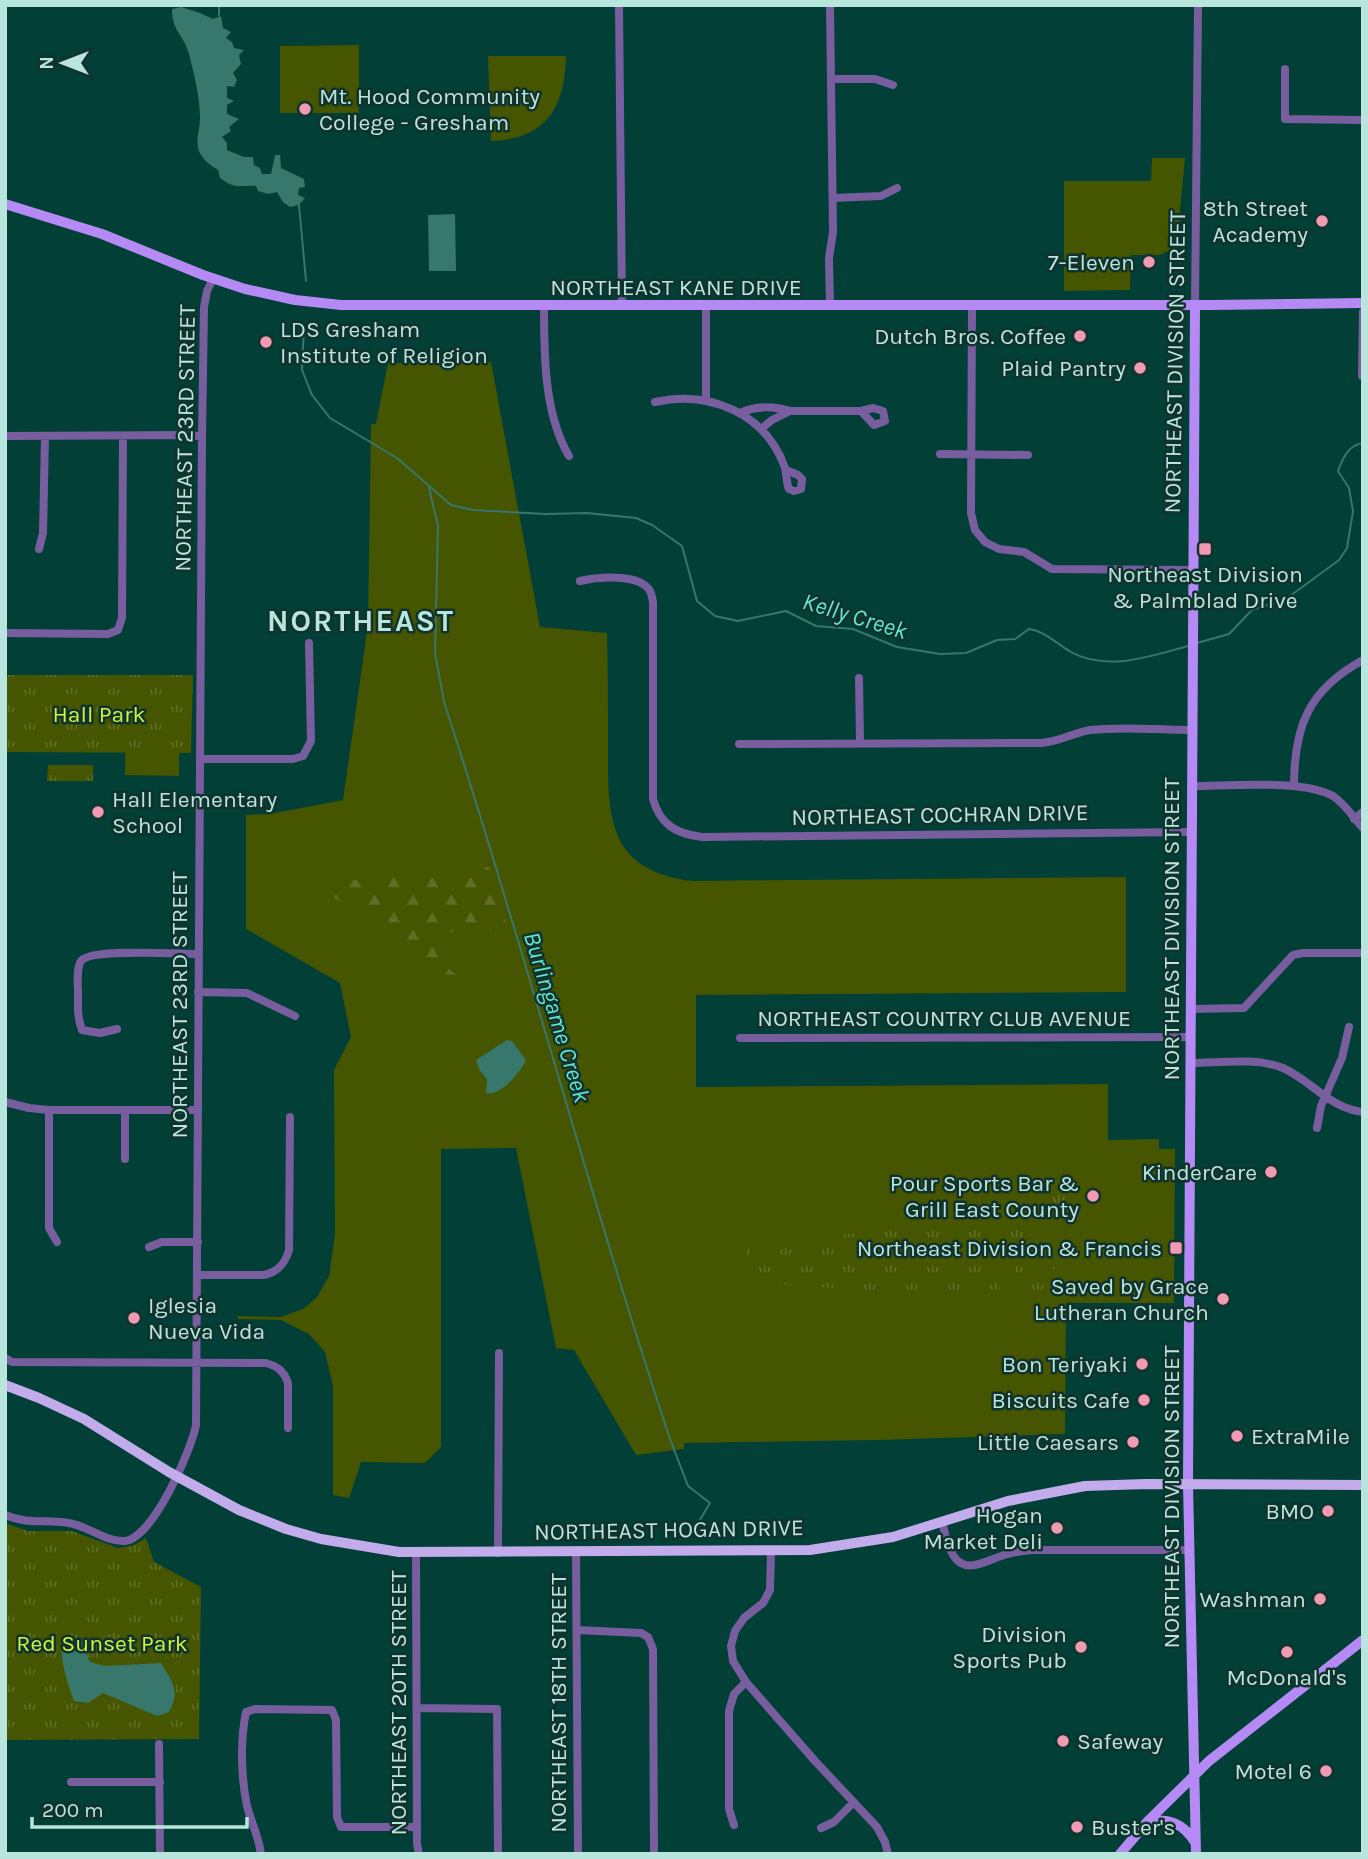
<svg xmlns="http://www.w3.org/2000/svg" width="1368" height="1859" font-family="Karla,sans-serif">
<style>
.grass{fill:#465500}
.forest{fill:url(#forest-firs)}
.park{fill:url(#park-tufts)}
.water{fill:#37776c}
.lines{fill:none;stroke-linecap:round;stroke-linejoin:round}
.stream{stroke:#37776c;stroke-width:2}
.minor{stroke:#785e9f;stroke-width:8}
.major{stroke:#b58af5;stroke-width:10}
.highway{stroke:#c3aceb;stroke-width:10}
.poi-dot{fill:#f19ab3;stroke:#12322d;stroke-width:2.5}
.labels{text-anchor:middle;dominant-baseline:central;stroke-width:5;stroke-linejoin:round;paint-order:stroke}
.poi-label{font-size:23px;fill:#b8e6dd;stroke:#12322d;text-anchor:end}
.street-label{font-size:23px;fill:#b8e6dd;stroke:#12322d}
.park-label{font-size:23px;fill:#cef440;stroke:#12322d}
.water-label{font-size:24px;font-style:italic;fill:#62e5d0;stroke:#12322d}
.district-label{font-size:30px;font-weight:bold;letter-spacing:2px;fill:#b8e6dd;stroke:#12322d}
</style>
<defs>
<pattern id="forest-firs" width="22" height="20" patternUnits="userSpaceOnUse" patternTransform="scale(1.75)"><rect width="22" height="20" fill="#465500"/><path d="M5 1l3.5 6h-7zM16 11l3.5 6h-7z" fill="#5f6d25"/></pattern>
<pattern id="park-tufts" width="24" height="20" patternUnits="userSpaceOnUse" patternTransform="scale(1.75)"><rect width="24" height="20" fill="#465500"/><path d="M3 7l-1-3M5 7V3M7 7l1-3M15 17l-1-3M17 17v-4M19 17l1-3" fill="none" stroke="#5f6d25"/></pattern>
</defs>
<rect width="100%" height="100%" fill="#013f37"/>
<!-- grass -->
<path class="grass" d="M359 45V113H280V46Z
M488 56H566C565 108 546 139 491 141Z
M1152 158H1185L1180 210V245L1160 255H1131L1130 290 1064 291V181H1151Z
M491 362 540 627 607 633C608 669 608 705 608 741 608 812 604 870 692 881L1126 877V992L696 995V1087L1108 1084V1140L1159 1139V1149H1175L1174 1303H1066L1065 1434 879 1440 684 1443V1449L636 1455 574 1350 556 1348 516 1148 441 1149V1447L425 1463 361 1462 349 1498 333 1495V1386L325 1352 309 1334 281 1320 238 1319V1316L281 1317 303 1309 317 1297 329 1276 335 1235 334 1070 351 1037 340 983 246 929V815L270 814 343 800 368 625 371 424H376L388 363Z
M126 696 180 697 179 776 125 775Z"/>
<!-- forest -->
<path class="forest" d="M489 867 508 927C486 935 461 930 437 934L439 960 462 980 455 989 403 955 390 934 333 897V882Z"/>
<!-- park -->
<path class="park" d="M5 675H193L191 753 5 752Z
M48 765H93V781H47Z
M1058 1176 1068 1180 1065 1206 1049 1208Z
M1039 1219 1042 1247 999 1243 1000 1298 750 1283 745 1244 999 1220Z
M1055 1264 1049 1299 1015 1294 1016 1266Z
M5 1523 28 1531H72L118 1548 134 1545 146 1538 154 1562 201 1587 199 1739 5 1740Z"/>
<!-- water -->
<path class="water" d="M181 7 200 13 213 19 221 16 223 28 231 32 226 38 232 42 234 48 244 50 239 55 241 64 233 73 237 80 234 87 227 86V98L234 101 227 105V114L239 119 229 127 231 131 222 137 227 143V150L244 157H253L254 165 260 168 262 174H271L275 155H280L281 168 304 179 305 187 299 188 298 195 305 198 299 205 290 207 283 202 277 192 268 194 258 191 256 186C240 185 236 190 220 178L218 170C210 165 203 160 199 151 195 141 200 129 200 118 200 97 194 74 189 54 183 33 172 32 172 9Z
M455 214 456 271H429L428 215Z
M507 1040 512 1041 526 1060C520 1073 501 1096 486 1093L487 1079 480 1071 476 1060Z
M76 1639 82 1641C86 1647 86 1655 90 1662L105 1666 161 1663C172 1682 181 1690 169 1712L157 1716 103 1693 88 1703 74 1701C68 1685 60 1661 62 1645L67 1641Z"/>
<g class="lines">
<!-- stream -->
<path class="stream" d="M219 5V15
M299 205 306 281
M304 326 302 370 312 395 330 418 397 458 451 505 473 510 546 514 587 513 636 518 652 525 682 546 697 601 715 616 738 621 786 611 816 626 853 629 897 647 940 654 966 653 997 640 1015 639 1029 629C1045 631 1057 644 1071 652 1107 672 1152 656 1188 646
M429 488 438 526 435 653 444 702C524 946 589 1195 670 1439L688 1486 710 1503 698 1523 700 1534
M1197 643 1229 634 1252 610 1286 599 1339 560 1347 548 1353 511 1349 488 1338 471C1343 458 1348 445 1363 443"/>
<!-- minor -->
<path class="minor" d="M619 5 622 306
M830 5 833 232 829 258 830 306
M1285 69V119L1363 120
M831 79H875L893 85
M833 198 881 196 897 188
M1195 305 1198 5
M544 306C544 354 544 414 569 456
M706 306V399
M972 306 971 513 975 530 985 542 999 549 1024 552 1052 569 1192 570
M1362 376 1363 312
M655 402C709 390 766 413 785 468 787 475 786 482 789 489L794 491 801 489 802 479 798 475 786 470
M740 413C756 406 774 406 790 411H861L873 408 883 411 885 421 874 425 861 411
M761 429 772 420 790 411
M5 436 192 435 202 437
M940 454 1028 455
M39 549 43 533 45 436
M580 581C597 577 640 573 650 591 652 594 652 598 653 602V799C660 825 677 834 702 837L1191 832
M5 633 108 634 118 630 122 618 123 436
M859 678 860 743
M739 744 1041 743C1059 742 1073 733 1090 730 1123 726 1158 730 1191 730
M200 759H293L303 756 311 741 309 643
M1191 786C1227 786 1304 779 1333 796 1345 804 1353 817 1363 828
M1294 786C1294 727 1308 690 1363 660
M1354 819 1363 812
M198 992 247 993 295 1016
M1190 1009 1244 1008 1293 955 1303 953H1363
M117 1029 100 1033 82 1030C77 1017 78 1006 78 993 78 983 76 969 81 961 90 948 179 954 198 954
M740 1038 1190 1037
M1190 1063C1219 1063 1256 1057 1283 1068 1312 1081 1329 1108 1363 1112
M5 1102 29 1108 49 1110H198
M49 1110V1228L57 1242
M125 1110V1159
M1317 1128 1321 1106 1342 1058 1349 1027
M149 1247 162 1242H198
M197 1275H264C278 1272 285 1264 289 1250L290 1117
M5 1358 12 1362 266 1363C277 1366 284 1371 288 1383V1428
M5 1515C29 1525 45 1519 69 1523 88 1526 106 1542 125 1541 153 1538 191 1451 196 1425L202 437 204 307 207 291 213 279
M942 1522C945 1533 947 1545 953 1555 965 1576 987 1560 1004 1555 1013 1552 1022 1551 1032 1550H1189
M771 1551 770 1590 763 1603 744 1618 735 1631 731 1646 733 1661 746 1682 815 1761 877 1827 885 1842 888 1854
M576 1552 578 1854
M416 1553 417 1844 419 1854
M498 1553 499 1353
M577 1630 641 1633 648 1637 653 1649 654 1854
M417 1708 497 1709 498 1854
M159 1744 160 1854
M71 1782H160
M734 1825 729 1809V1711L734 1694 746 1682
M821 1828 834 1822 853 1803
M261 1854C259 1837 251 1822 247 1806 241 1777 240 1741 246 1712L255 1709 332 1710 336 1720 337 1817 341 1827H417"/>
<!-- major -->
<path class="major" d="M5 204 102 234 203 275 245 289 295 300 341 305H1209L1363 303
M1195 305 1188 1484 1196 1854
M1148 1821C1170 1819 1183 1823 1195 1842
M1120 1854 1148 1821 1209 1761 1363 1640"/>
<!-- highway -->
<path class="highway" d="M5 1385 39 1398 84 1419 169 1472 239 1510 286 1529 321 1539 399 1552 810 1550 893 1537 1008 1501 1085 1486 1146 1484 1363 1485"/>
</g>
<!-- markers -->
<g class="poi-dot">
<circle cx="305" cy="109" r="7"/>
<circle cx="1322" cy="221" r="7"/>
<circle cx="1149" cy="262" r="7"/>
<circle cx="1080" cy="336" r="7"/>
<circle cx="266" cy="342" r="7"/>
<circle cx="1140" cy="368" r="7"/>
<rect x="1198" y="542" width="14" height="14" rx="3.5"/>
<circle cx="98" cy="812" r="7"/>
<circle cx="1271" cy="1172" r="7"/>
<circle cx="1093" cy="1196" r="7"/>
<rect x="1169" y="1241" width="14" height="14" rx="3.5"/>
<circle cx="1223" cy="1299" r="7"/>
<circle cx="134" cy="1318" r="7"/>
<circle cx="1142" cy="1364" r="7"/>
<circle cx="1144" cy="1400" r="7"/>
<circle cx="1237" cy="1436" r="7"/>
<circle cx="1133" cy="1442" r="7"/>
<circle cx="1328" cy="1511" r="7"/>
<circle cx="1057" cy="1528" r="7"/>
<circle cx="1320" cy="1599" r="7"/>
<circle cx="1081" cy="1647" r="7"/>
<circle cx="1287" cy="1652" r="7"/>
<circle cx="1063" cy="1741" r="7"/>
<circle cx="1326" cy="1771" r="7"/>
<circle cx="1077" cy="1827" r="7"/>
</g>
<g class="labels">
<!-- poi labels -->
<g class="poi-label">
<text x="319" y="96" text-anchor="start">Mt. Hood Community<tspan x="319" dy="26">College - Gresham</tspan></text>
<text x="1308" y="208">8th Street<tspan x="1308" dy="26">Academy</tspan></text>
<text x="1135" y="262">7-Eleven</text>
<text x="280" y="329" text-anchor="start">LDS Gresham<tspan x="280" dy="26">Institute of Religion</tspan></text>
<text x="1066" y="336">Dutch Bros. Coffee</text>
<text x="1126" y="368">Plaid Pantry</text>
<text x="1205" y="574" text-anchor="middle">Northeast Division<tspan x="1205" dy="26">&amp; Palmblad Drive</tspan></text>
<text x="112" y="799" text-anchor="start">Hall Elementary<tspan x="112" dy="26">School</tspan></text>
<text x="1257" y="1172">KinderCare</text>
<text x="1079" y="1183">Pour Sports Bar &amp;<tspan x="1079" dy="26">Grill East County</tspan></text>
<text x="1162" y="1248">Northeast Division &amp; Francis</text>
<text x="1209" y="1286">Saved by Grace<tspan x="1209" dy="26">Lutheran Church</tspan></text>
<text x="148" y="1305" text-anchor="start">Iglesia<tspan x="148" dy="26">Nueva Vida</tspan></text>
<text x="1128" y="1364">Bon Teriyaki</text>
<text x="1130" y="1400">Biscuits Cafe</text>
<text x="1251" y="1436" text-anchor="start">ExtraMile</text>
<text x="1119" y="1442">Little Caesars</text>
<text x="1314" y="1511">BMO</text>
<text x="1043" y="1515">Hogan<tspan x="1043" dy="26">Market Deli</tspan></text>
<text x="1306" y="1599">Washman</text>
<text x="1067" y="1634">Division<tspan x="1067" dy="26">Sports Pub</tspan></text>
<text x="1287" y="1677" text-anchor="middle">McDonald's</text>
<text x="1077" y="1741" text-anchor="start">Safeway</text>
<text x="1312" y="1771">Motel 6</text>
<text x="1091" y="1827" text-anchor="start">Buster's</text>
</g>
<!-- street labels -->
<g class="street-label">
<text x="676" y="287">NORTHEAST KANE DRIVE</text>
<text transform="translate(1175 362) rotate(-89)">NORTHEAST DIVISION STREET</text>
<text transform="translate(185 438) rotate(-89)">NORTHEAST 23RD STREET</text>
<text transform="translate(940 815) rotate(-1)">NORTHEAST COCHRAN DRIVE</text>
<text transform="translate(1171 929) rotate(-90)">NORTHEAST DIVISION STREET</text>
<text transform="translate(179 1005) rotate(-90)">NORTHEAST 23RD STREET</text>
<text x="944" y="1018">NORTHEAST COUNTRY CLUB AVENUE</text>
<text transform="translate(1171 1497) rotate(-90)">NORTHEAST DIVISION STREET</text>
<text transform="translate(669 1530) rotate(-1)">NORTHEAST HOGAN DRIVE</text>
<text transform="translate(398 1703) rotate(-90)">NORTHEAST 20TH STREET</text>
<text transform="translate(558 1703) rotate(-90)">NORTHEAST 18TH STREET</text>
</g>
<!-- park labels -->
<g class="park-label">
<text x="99" y="714">Hall Park</text>
<text x="102" y="1643">Red Sunset Park</text>
</g>
<!-- water labels -->
<g class="water-label">
<text transform="translate(855 616) rotate(17)">Kelly Creek</text>
<text transform="translate(557 1017) rotate(73)">Burlingame Creek</text>
</g>
<!-- district labels -->
<g class="district-label">
<text x="361" y="621">NORTHEAST</text>
</g>
</g>
<!-- border -->
<rect width="1368" height="1859" fill="none" stroke="#b8e6dd" stroke-width="14"/>
<!-- north arrow -->
<g transform="translate(63 63) rotate(270)" stroke="#12322d" stroke-width="5" paint-order="stroke">
<path d="M0-5L12 26L0 18L-12 26Z" fill="#b8e6dd"/>
<text y="-10" font-size="19" font-weight="bold" text-anchor="middle" fill="#b8e6dd">N</text>
</g>
<!-- scale -->
<path d="M32 1817v10h215v-10" fill="none" stroke="#b8e6dd" stroke-width="3.5"/>
<text x="42" y="1817" font-size="21" fill="#b8e6dd" stroke="#12322d" stroke-width="5" paint-order="stroke">200 m</text>
</svg>
